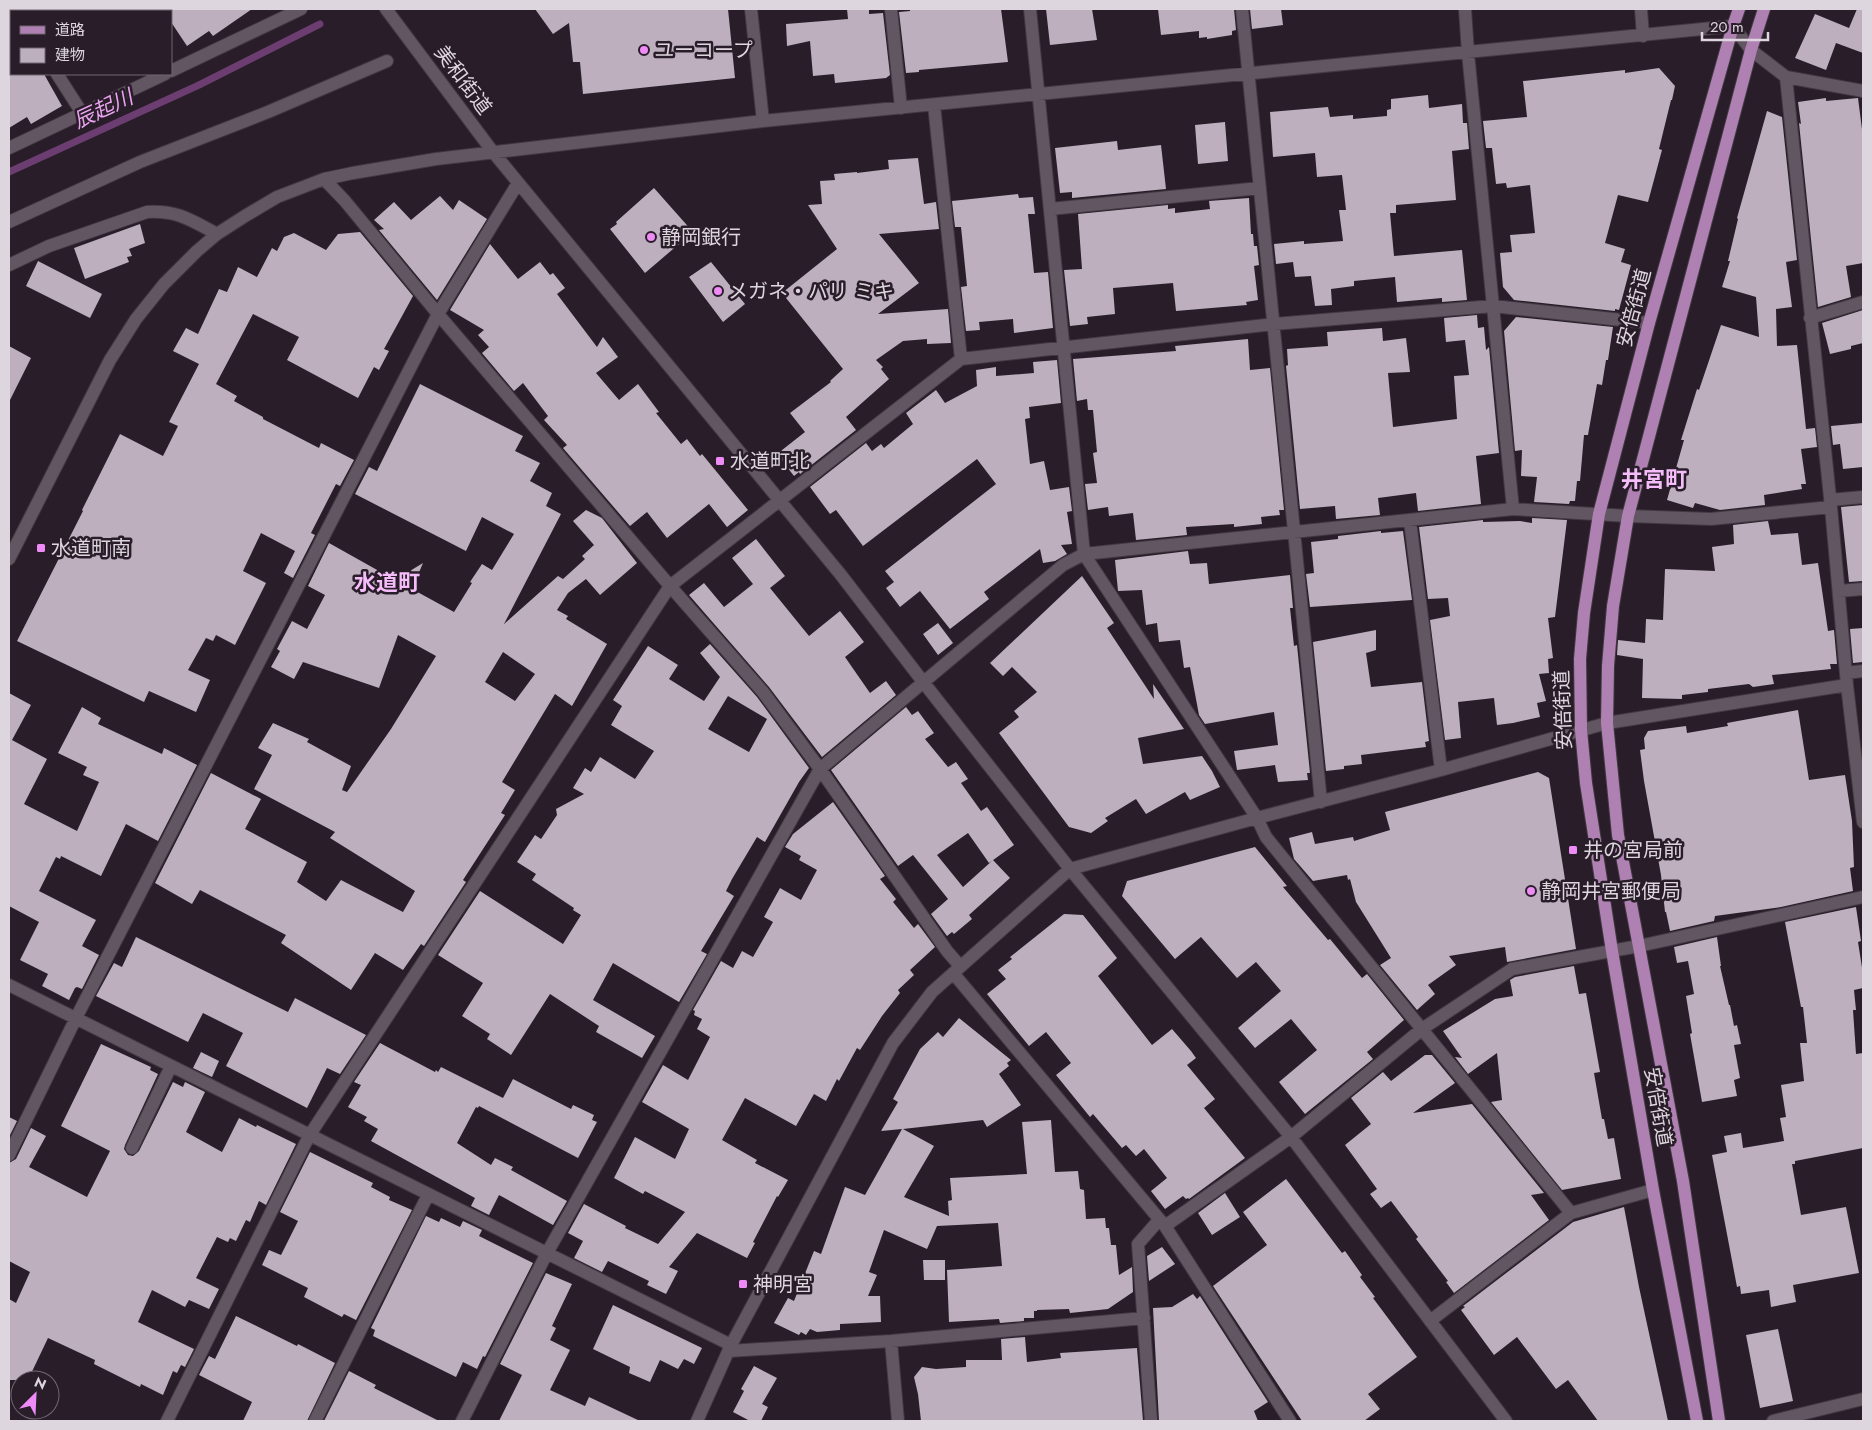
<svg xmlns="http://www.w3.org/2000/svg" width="1872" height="1430" font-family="Jost,'Noto Sans JP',sans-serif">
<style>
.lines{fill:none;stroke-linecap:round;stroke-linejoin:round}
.stream{stroke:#6c3d70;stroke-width:7}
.building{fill:#bdafbe;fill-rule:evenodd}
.minor-casing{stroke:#413942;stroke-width:14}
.major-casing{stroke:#413942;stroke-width:14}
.minor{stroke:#635663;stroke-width:12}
.major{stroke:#af81b2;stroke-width:12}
.poi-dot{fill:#ee8bf7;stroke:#281d29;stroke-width:2}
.labels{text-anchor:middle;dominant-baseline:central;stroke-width:5;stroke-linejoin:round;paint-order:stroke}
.poi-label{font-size:20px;fill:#ded6de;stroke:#281d29;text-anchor:start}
.street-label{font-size:20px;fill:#ded6de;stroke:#281d29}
.water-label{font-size:21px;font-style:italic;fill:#eaa4f0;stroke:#281d29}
.quarter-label{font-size:22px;font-weight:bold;fill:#f4bdf9;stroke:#281d29}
</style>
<rect width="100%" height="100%" fill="#281d29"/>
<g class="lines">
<!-- stream -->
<path class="stream" d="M9 172 199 85 320 24"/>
</g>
<!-- building -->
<path class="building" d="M171 9H252L213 36 209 31 187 46 171 22Z
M535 9H728L735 78 583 94 580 62H573L569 23 553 34Z
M847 9H869V14L883 13 890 75 886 78 835 83 834 74 813 76 810 41 787 46 786 24 848 19Z
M910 9H1001L1008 62 919 70V72L906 73 899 12 910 11Z
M1046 9H1092L1097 40 1050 45Z
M1158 9H1234L1236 30 1232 31V35L1207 39V37L1199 38V31L1161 35Z
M1250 9H1281L1283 25 1252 29Z
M1857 9H1863V53L1836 43 1826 70 1795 58 1815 14 1849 28Z
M1659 68 1675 86 1672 100H1671L1659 149 1662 150 1648 202 1618 195 1605 243 1625 249 1621 262 1631 265 1619 310 1615 309V311L1514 300 1503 287 1500 253 1512 252 1510 235 1535 233 1530 185 1507 188 1506 183 1496 184 1492 148H1486L1483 121 1527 117 1523 81 1625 70V73Z
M9 74H44L62 106 31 124 27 117 9 128Z
M1428 95 1429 108 1462 104 1463 123H1467L1469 149 1452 151 1456 200 1396 205V213H1390L1394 256 1462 250 1467 300 1442 302V298L1397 302 1395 277 1354 281V286L1331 289 1332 305 1315 306 1311 276 1295 277 1293 262 1276 264 1274 244 1304 241V244L1343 241 1339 210H1346L1342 175 1317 177 1315 153 1273 157 1270 112 1328 107 1330 117 1353 115V119L1387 116V110L1391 109V99Z
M1826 98V101L1858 98 1863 137V263L1846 266 1851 297 1818 307 1799 123 1801 124 1798 102Z
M1767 111 1782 117 1797 260 1786 262 1792 307 1776 309 1777 346 1797 345 1806 429 1815 428 1817 447 1801 449 1806 484H1801L1802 489 1764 495 1765 505 1720 510 1695 503 1693 508 1667 500 1684 440H1681L1697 389 1699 390 1721 325 1759 337 1756 297 1722 287 1730 261H1728L1738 219 1737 218Z
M1225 122 1228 161 1198 164 1195 125Z
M1117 141 1118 150 1161 145 1166 189 1072 198V192L1060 193 1055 148Z
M918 158 924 204 936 202 939 229 879 234 919 283 878 314 948 309 951 343 927 344V339L903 341 876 360 883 367 881 369 889 379 846 417 856 430 800 474 799 472 794 476 777 454 805 432 790 413 831 382 830 381 843 369 782 293 837 249 808 205 822 204 820 181 835 180 834 174 857 172V173L889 169 888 160Z
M654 188 693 232 645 273 610 229 617 224 616 222Z
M1018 194 1019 198 1033 197 1035 214H1028L1034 273 1048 272 1053 328 1014 333 1013 319 979 322 980 330 966 331 961 287 967 286 961 227H955L952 201Z
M440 196 453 210 459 200 487 219 437 300 379 230 384 229 374 220 394 202 411 220Z
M1249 198 1251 234H1253L1254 246H1257L1259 265 1254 266 1258 300 1246 302 1247 305 1176 311 1173 283 1113 288 1115 314 1087 317 1088 324 1070 326 1064 270 1082 269 1078 214 1168 205V209L1175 208V213L1210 209 1209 201Z
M140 224 145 243 129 249 132 256 127 257 129 262 85 279 74 248Z
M360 232 413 296 384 349 389 351 379 370 374 367 358 398 287 360 299 337 253 314 216 384 237 396 234 401 263 417V419L319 448 321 443 354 460 340 486 336 484 311 533 315 535 293 578 284 573 295 551 261 533 243 571 266 583 235 645 216 635 213 641 206 638 188 670 210 680 196 712 149 691 144 702 17 641 83 511 82 510 120 434 163 456 178 426 169 422 199 364 173 351 186 328 198 334 219 289 227 292 238 267 257 277 272 248 277 251 284 237 294 233 326 250 338 234Z
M490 244 518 279 540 262 550 275 553 273 565 288 557 294 597 347 603 337 618 357 596 373 619 400 638 384 659 412 656 413 681 444 687 439 700 456 702 454 748 510 727 527 709 504 667 538 647 512 630 526 563 448 567 445 544 420 548 416 523 383 514 391 482 353 489 347 478 335 484 330 450 310Z
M38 261 102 294 90 318 26 286Z
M711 262 745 304 723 322 689 277Z
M1863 310V343L1851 346V349L1830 354 1822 323Z
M1477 315 1478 328 1484 327 1486 350 1489 347 1499 453 1476 456 1481 504 1418 511 1416 493 1378 498 1380 515 1336 519 1335 506 1300 509 1286 366 1288 365 1287 349 1328 346 1327 332 1382 328 1383 341 1406 338 1410 372 1388 373 1393 427 1457 419 1454 376 1469 375 1465 340 1446 342 1444 318Z
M1516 317 1613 327 1608 360H1606L1602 385 1597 384 1588 435H1584L1580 481H1577L1575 501H1570L1569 504 1534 502 1537 477 1521 476 1522 450 1515 451 1504 331Z
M1248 339 1250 370 1270 368 1284 510H1279L1280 515 1261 517 1262 524 1234 527V524L1186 527 1187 535 1136 540 1133 513 1109 516 1108 507 1088 510 1085 484 1097 483 1093 453 1097 452 1093 410H1088L1087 399 1077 401 1073 359 1176 351 1175 346Z
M9 346 31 358 9 402Z
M1057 360 1061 403 1029 407 1030 418 1025 419 1030 464 1044 461 1050 490 1069 487 1072 511 1067 512 1072 544 1061 545 1067 554 1055 561 1043 563 1040 549 984 592 989 599 950 629 920 591 900 607 886 588 894 582 885 571 996 484 977 459 863 546 836 510 830 514 810 487 866 443 872 451 881 444 884 448 913 424 906 413 936 390 945 403 977 386 976 370 996 367V376L1034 373 1033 362Z
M420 384 523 436 515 451 540 463 530 481 552 493 546 506 561 514 504 624 558 576 563 579 585 559 582 556 594 545 573 521 586 510 602 518 637 563 600 595 586 579 568 593 557 610 568 616 566 619 607 644 572 706 555 694 502 782 515 790 501 813 505 815 463 880 466 882 424 946 421 944 403 970 375 953 351 990 281 943 286 935 200 890 192 904 155 883 211 773 261 799 245 829 307 862 297 882 326 901 341 880 403 912 415 891 330 838 335 832 254 789 272 755 258 748 273 723 309 739 307 742 351 766 342 790 347 792 391 729 436 656 398 635 379 688 303 662 294 679 271 667 280 651 277 649 292 621 307 629 325 595 308 586 329 543 395 580 423 563 412 589 454 612 472 583 470 582 482 564 492 570 514 534 482 517 466 551 355 494 369 467 377 471ZM503 652 535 674 515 701 485 682Z
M1863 423V467L1843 469 1840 444 1833 445 1831 426Z
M1863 505V581L1849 582 1841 507Z
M1532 518 1567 520 1555 617 1548 618 1553 658 1548 659 1549 673 1539 674 1546 701 1537 703 1540 717 1513 723 1497 725 1494 698 1458 702 1461 738 1445 740 1430 620 1450 616 1448 598 1428 599 1419 527 1483 520V522L1520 521 1532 523Z
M1768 521 1771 535 1798 533 1802 565 1818 563 1828 631 1834 630 1837 664H1830L1831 669 1772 675 1774 684 1753 687 1749 684 1708 689V692L1682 695V699L1642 698 1643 659 1617 655 1618 640 1645 643 1646 619 1663 620 1665 569 1715 571 1712 547 1734 544 1733 525Z
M1381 531V533L1403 531 1412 600 1310 607 1306 574 1314 573 1311 542 1338 539V536Z
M756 539 785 576 770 588 809 636 840 611 864 642 845 657 870 693 886 681 896 695 822 757 769 687 689 595 704 583 724 607 753 584 732 558Z
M1188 551 1190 564 1207 563 1209 584 1290 575 1293 608H1290L1294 646 1297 645 1310 773H1307L1308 780 1278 782 1275 765 1237 770 1234 751 1278 745 1274 712 1205 724 1199 715 1190 667 1184 668 1180 640 1159 642 1157 623 1146 625 1142 590 1118 591 1115 560Z
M1082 576 1114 623 1107 628 1154 699 1153 684 1184 729 1138 738 1143 764 1202 756 1212 771 1220 787 1190 800 1185 792 1146 814 1136 799 1105 818 1108 821 1091 833 1069 827 999 733 1019 717 1014 711 1037 692 1012 667 1003 676 990 663Z
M938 623 953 643 938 655 923 634Z
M1863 628V662L1853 663 1850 629Z
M1376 630V650L1366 653 1371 687 1422 682 1429 741 1425 742 1426 747 1361 755 1362 764 1344 766V769L1326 771 1313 642Z
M710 644 757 697 809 768 799 782 765 842 757 837 732 879 726 891 734 896 701 951 707 954 679 1002 613 963 593 1000 655 1036 642 1058 596 1032 599 1026 550 994 511 1055 487 1039 490 1034 462 1016 483 983 438 955 480 891 563 944 581 915 573 910 574 908 532 880 536 874 517 862 535 835 541 839 557 815 556 809 584 794 573 788 585 768 591 772 600 757 635 779 654 751 611 725 622 706 613 700 648 646 678 665 669 679 704 701 720 677 700 653ZM728 696 767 719 749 752 708 729Z
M9 693 31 705 12 740 47 759 24 804 77 831 99 782 83 775 87 767 58 753 82 707 101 718 98 724 162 754 164 748 197 765 158 841 126 824 101 876 61 856 60 859 56 857 39 891 96 920 82 946 99 955 82 989 77 987 75 988 69 1000 42 986 48 974 20 960 39 922 9 906Z
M906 707 912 715 918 711 934 733 925 739 948 767 956 762 968 779 961 783 981 811 987 807 1014 845 989 863 968 833 937 855 963 887 993 860 1010 878 969 915 972 919 954 934 952 932 947 936 931 914 948 899 913 855 898 866 831 770Z
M1798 710 1809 780 1845 775 1852 821 1854 867 1850 868 1853 891 1781 907 1715 916 1714 921 1670 931 1666 912H1665L1661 875 1644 781 1640 750 1645 749 1644 738 1648 731 1686 726 1687 733 1728 726 1727 723Z
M1538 772 1549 778 1576 949 1507 962 1505 947 1449 956 1456 965 1428 985 1435 994 1417 1010 1380 965 1391 958 1356 902 1350 879 1348 880 1347 875 1313 881 1294 859 1289 838 1312 832 1315 844 1353 837 1354 841 1390 830 1385 812Z
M833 802 885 876 880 879 896 899 893 902 914 928 918 924 935 947 910 970 914 975 898 990 900 993 882 1016 860 1050 857 1048 839 1081 837 1079 826 1101 814 1094 796 1126 745 1098 722 1140 757 1160 755 1163 788 1180 778 1197 777 1196 753 1242 755 1243 747 1258 697 1233 669 1267 678 1271 666 1294 647 1285 649 1281 608 1261 602 1272 574 1258 583 1241 568 1233 584 1204 626 1226 625 1228 658 1244 685 1212 645 1191 643 1194 614 1178 635 1137 675 1159 689 1129 642 1102 663 1065 688 1080 710 1037 697 1029 702 1019 694 1015 695 1011 693 1010 721 961 733 968 742 951 753 957 773 922 764 917 780 888 801 900 817 870 799 860 801 856 785 847 793 834Z
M1255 847 1287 886 1283 887 1328 940 1330 939 1362 978 1367 974 1404 1020 1367 1052 1373 1059 1305 1114 1279 1082 1317 1050 1291 1019 1255 1048 1238 1028 1281 991 1256 962 1237 978 1201 937 1175 959 1122 896 1127 881Z
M1856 907 1861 941 1858 942 1863 974V988L1854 990 1856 1010H1853L1856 1054 1863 1053V1148L1795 1161V1164H1792L1801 1215 1846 1207 1859 1273 1793 1285 1796 1302 1771 1307 1769 1290 1741 1294 1740 1286 1737 1287 1712 1155 1727 1152 1724 1136 1741 1133 1743 1148 1784 1141 1780 1118 1786 1117 1781 1085 1804 1081 1800 1043H1807L1803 1007H1801L1785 922Z
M1064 914 1083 915 1117 958 1098 976 1152 1045 1172 1029 1191 1051 1196 1058 1187 1065 1215 1099 1204 1108 1245 1158 1189 1199 1188 1198 1186 1199 1183 1196 1165 1209 1151 1191 1167 1178 1144 1149 1136 1156 1126 1145 1122 1148 1093 1114 1090 1117 1056 1075 1071 1063 1046 1032 1029 1046 987 994 1006 979 998 970 1012 959 1010 957Z
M136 937 288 1012 295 998 366 1035 340 1074 327 1068 307 1108 226 1066 243 1033 203 1013 188 1042 96 996 114 963 122 967Z
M1717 937 1721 966H1720L1729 1005H1730L1734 1026 1737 1025 1741 1044 1734 1045 1740 1078 1734 1080 1737 1096 1702 1102 1690 1034 1692 1033 1686 996 1694 994 1688 961 1677 963 1674 947Z
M1574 966 1579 994 1586 993 1600 1072 1594 1073 1602 1119H1604L1608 1139 1614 1138 1621 1179 1562 1190 1491 1102 1502 1100 1497 1053 1468 1074 1455 1057 1462 1058 1443 1031 1495 999 1513 996 1510 980 1515 977Z
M959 1018 1011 1060 1007 1063 1009 1066 999 1074 1021 1105 987 1127 983 1120 903 1129 934 1146 904 1197 949 1216 948 1201 952 1200 950 1178 1027 1174 1022 1122 1051 1120 1055 1172 1078 1171 1080 1189 1084 1190 1086 1219 1105 1218 1106 1228H1109L1111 1245H1116L1119 1275 1132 1267 1133 1292 1108 1309 1070 1313 1069 1309 1037 1310V1311H1034V1318H1024V1321L1000 1323 999 1319 949 1322 947 1270 1002 1266 998 1223 937 1226 927 1249 884 1230 869 1272 877 1275 868 1296H880L881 1322 840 1324V1330L817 1332 810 1329 806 1335 801 1332 799 1335 774 1323 788 1298 794 1301 814 1251 821 1254 845 1187 865 1195 902 1129 881 1131 898 1102 893 1099 920 1049 938 1032 943 1037Z
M380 1043 435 1072 436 1070 438 1072 441 1067 503 1098 513 1079 571 1109 573 1105 594 1115 592 1120 597 1122 578 1158 479 1106 478 1108 476 1107 457 1143 491 1165 495 1158 513 1167 511 1170 567 1201 553 1225 499 1195 489 1215 471 1206 475 1198 371 1141 378 1129 364 1121 367 1117 348 1107 361 1085 354 1082Z
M101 1044 151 1067 150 1070 158 1074 125 1145 124 1149 128 1155 133 1156 139 1151 173 1082 183 1087 185 1082 205 1092 186 1132 222 1152 239 1118 256 1127 257 1125 296 1144 266 1205 259 1201 250 1222 246 1220 236 1241 230 1238 228 1242 217 1237 196 1278 219 1289 209 1309 189 1300 185 1307 152 1290 138 1322 194 1349 185 1367 181 1365 177 1373 173 1371 163 1395 141 1384 140 1387 94 1364 95 1360 48 1338 28 1380H9V1299L16 1303 30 1272 9 1261V1163L16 1159 31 1128 46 1136 29 1167 87 1197 110 1151 61 1126Z
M201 1052 219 1061 212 1077 193 1068Z
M1425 1055H1432L1455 1083 1413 1113 1472 1104 1544 1193 1531 1195 1549 1220 1454 1293 1446 1282 1448 1281 1416 1239 1418 1237 1391 1201 1381 1208 1370 1194 1377 1189 1345 1145 1371 1124 1351 1098 1383 1072 1391 1081Z
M9 1117 17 1121 9 1137Z
M310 1152 373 1183 371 1187 390 1197 389 1200 412 1210 356 1320 344 1314 342 1317 304 1297 308 1288 262 1265 269 1250 281 1255 298 1221 280 1212Z
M1286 1179 1342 1253 1345 1251 1362 1275 1360 1277 1375 1297 1373 1298 1417 1357 1368 1394 1380 1409 1364 1421H1302L1213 1286 1267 1245 1243 1212Z
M1225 1193 1240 1217 1212 1235 1198 1213Z
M1624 1207 1639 1287 1668 1421H1598L1568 1380 1556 1389 1517 1337 1494 1355 1461 1310 1465 1307 1463 1306 1573 1222Z
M426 1216 439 1222 441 1218 460 1227 463 1221 482 1230 479 1236 533 1263 485 1357 483 1356 477 1369 463 1362 456 1377 373 1336 375 1330 371 1328Z
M1162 1247 1175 1264 1149 1281 1147 1256Z
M923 1260H945V1280H924Z
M546 1273 572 1284 552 1326 556 1328 550 1340 570 1350 550 1390 585 1406 589 1397 640 1421H499L522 1375 500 1364Z
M1193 1294 1197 1299 1200 1296 1268 1402 1254 1411 1258 1421H1159L1153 1308 1172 1307Z
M613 1305 702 1348 694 1364 684 1359 678 1369 660 1360 650 1382 629 1373 630 1367 593 1349Z
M236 1316 297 1346 298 1344 335 1363 307 1421H243L252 1402 199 1375 209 1356 215 1359Z
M1778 1329 1793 1401 1760 1408 1746 1335Z
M1025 1337 1027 1362 1061 1358 1060 1353 1137 1348 1143 1421H921L918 1394 914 1377 922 1367 936 1369 966 1367V1360H1002L1001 1339Z
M754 1366 777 1378 762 1404 768 1407 761 1421H750L733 1412 744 1391 741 1389Z
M349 1371 376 1385 374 1388 439 1421H324Z"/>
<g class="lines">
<!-- minor casing -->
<g class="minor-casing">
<path id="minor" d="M17 9 18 11
M386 9 493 152 841 575 924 683 1070 869 1291 1137 1506 1421
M891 9 901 108
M1030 9 1084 554 1257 818 1266 837 1571 1213 1653 1190
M1242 9 1321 802
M1465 9 1468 53 1513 509
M1641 9 1643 36
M171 71 301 9
M57 74 82 113
M1786 77 1863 91
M934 105 961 359
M763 121 1733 26 1751 50 1786 77 1831 507 1847 685 1863 822
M9 148 165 74
M324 179 345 201 438 314 670 586 763 692 820 769 947 951 960 966
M1050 209 1260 188
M9 222 140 162 268 112 387 61
M9 265 49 246 147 212C177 210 191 220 217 234
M1810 318 1863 302
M1830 500 1863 497
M1410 521 1441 770
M9 559 110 360 136 319 164 284 197 251 217 234 245 216 277 197 324 179 353 173 436 159 763 121 751 9
M1839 591 1863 589
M1846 673 1863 671
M953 973 1165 1226 1290 1421
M9 985 731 1345
M132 1148 171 1066
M9 1155 76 1018 438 314 518 183
M1165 1226 1291 1137 1422 1029 1512 969 1639 946 1863 897
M1430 1321 1571 1213
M891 1341 898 1421
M729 1351 891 1341 1144 1318
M167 1421 309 1136 670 586 961 359 1274 324 1493 306 1649 323
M315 1421 428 1195
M462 1421 547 1253 820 769 1063 565 1084 554 1513 509 1628 516 1711 519 1831 507
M697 1421 731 1345 893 1043 932 992 1070 869 1257 818 1441 770 1607 723 1847 685
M1151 1421 1138 1244 1159 1220
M1773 1421 1863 1399"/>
</g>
<!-- major casing -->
<g class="major-casing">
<path id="major" d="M1697 1421 1653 1190 1612 951 1586 783 1581 730 1580 659 1584 613 1599 514 1649 323 1733 26 1739 9
M1719 1421 1683 1181 1618 835 1607 723 1608 666 1613 606 1628 516 1751 50 1764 9"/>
</g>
<!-- minor -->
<use href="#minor" class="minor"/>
<!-- major -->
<use href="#major" class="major"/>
</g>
<!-- markers -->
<g class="poi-dot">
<circle cx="644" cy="50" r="5"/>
<circle cx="651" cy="237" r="5"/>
<circle cx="718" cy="291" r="5"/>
<rect x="715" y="456" width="10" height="10" rx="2.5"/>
<rect x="36" y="543" width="10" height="10" rx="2.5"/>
<rect x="1568" y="845" width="10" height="10" rx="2.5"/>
<circle cx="1531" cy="891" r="5"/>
<rect x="738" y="1279" width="10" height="10" rx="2.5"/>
</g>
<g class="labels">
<!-- poi labels -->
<g class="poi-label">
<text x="654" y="50">ユーコープ</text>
<text x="661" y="237">静岡銀行</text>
<text x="728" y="291">メガネ・パリ ミキ</text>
<text x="730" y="461">水道町北</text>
<text x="51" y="548">水道町南</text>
<text x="1583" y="850">井の宮局前</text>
<text x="1541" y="891">静岡井宮郵便局</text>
<text x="753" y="1284">神明宮</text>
</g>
<!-- street labels -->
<g class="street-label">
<text transform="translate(463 80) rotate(53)">美和街道</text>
<text transform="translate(1634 308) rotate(-75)">安倍街道</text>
<text transform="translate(1563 710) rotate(-92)">安倍街道</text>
<text transform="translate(1658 1107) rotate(80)">安倍街道</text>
</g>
<!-- water labels -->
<g class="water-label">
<text transform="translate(103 109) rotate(-25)">辰起川</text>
</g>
<!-- quarter labels -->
<g class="quarter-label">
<text x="1654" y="479">井宮町</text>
<text x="387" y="582">水道町</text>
</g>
</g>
<!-- border -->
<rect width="1872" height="1430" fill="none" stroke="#ded6de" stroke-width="20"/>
<!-- legend -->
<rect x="10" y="10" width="162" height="65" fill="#281d29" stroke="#716771"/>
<rect x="20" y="26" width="25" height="8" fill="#af81b2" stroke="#716771"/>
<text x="55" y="35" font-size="15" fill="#ded6de">道路</text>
<rect x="20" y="48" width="25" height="15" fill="#bdafbe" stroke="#716771"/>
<text x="55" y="60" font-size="15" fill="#ded6de">建物</text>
<!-- north arrow -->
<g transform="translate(35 1395) rotate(24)"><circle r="24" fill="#281d29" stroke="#716771"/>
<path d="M0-4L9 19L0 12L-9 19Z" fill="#ee8bf7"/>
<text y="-8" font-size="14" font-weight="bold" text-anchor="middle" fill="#ded6de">N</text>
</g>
<!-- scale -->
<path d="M1702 32v8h66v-8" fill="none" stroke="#ded6de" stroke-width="2.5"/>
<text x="1710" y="32" font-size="15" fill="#ded6de" stroke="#281d29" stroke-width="4" paint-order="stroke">20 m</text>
</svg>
